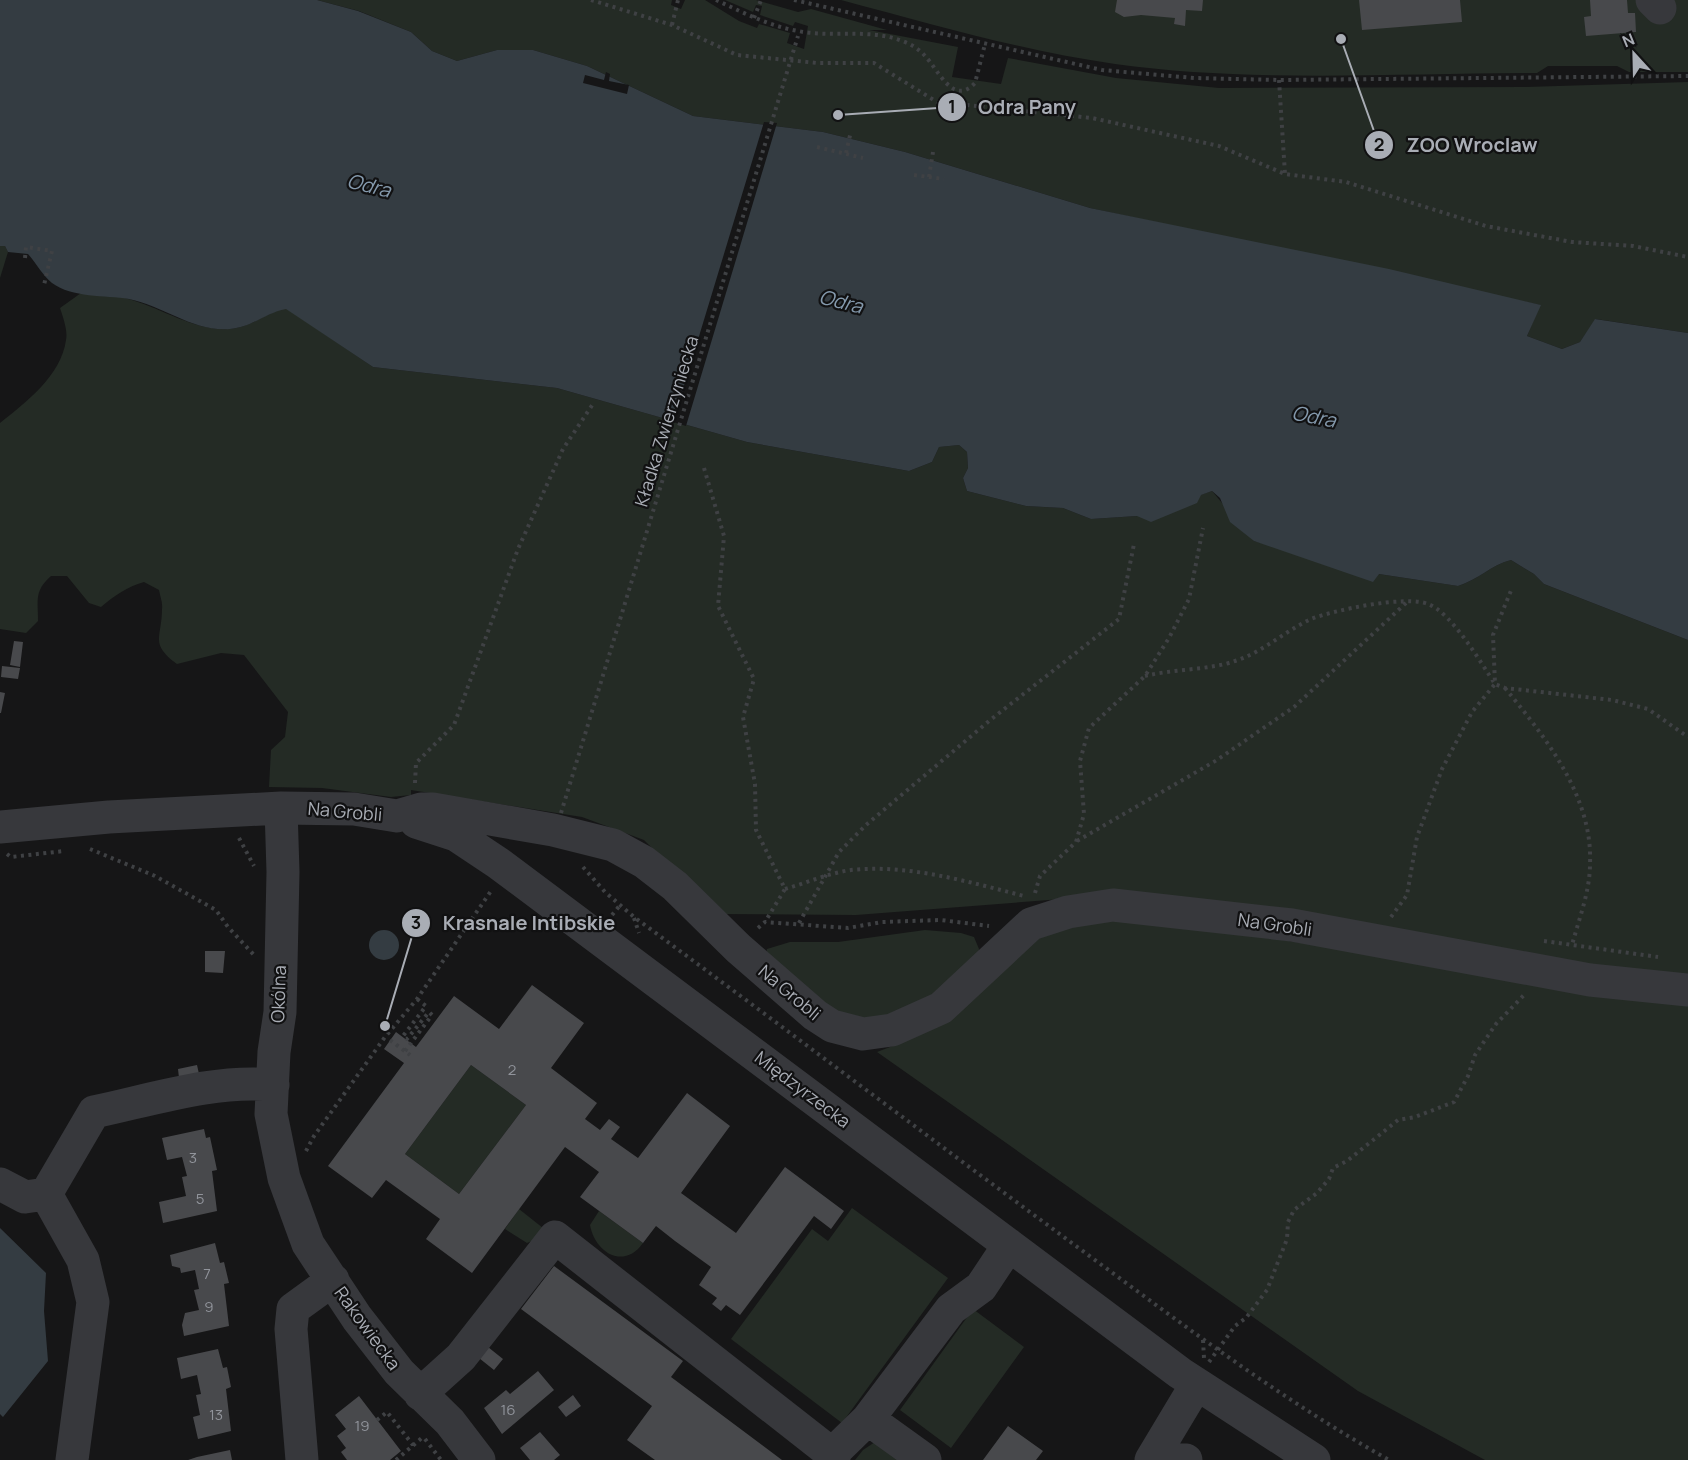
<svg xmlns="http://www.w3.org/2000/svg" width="1688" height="1460" font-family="Manrope,sans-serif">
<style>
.green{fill:#242b25}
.water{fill:#343c42}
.pier{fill:#161617}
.building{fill:#48494c;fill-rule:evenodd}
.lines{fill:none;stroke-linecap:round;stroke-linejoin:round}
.path{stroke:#3f4144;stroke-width:4;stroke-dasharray:3 4.5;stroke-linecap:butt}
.minor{stroke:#37383c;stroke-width:33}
.path-bridge{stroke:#3f4144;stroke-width:4;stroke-dasharray:3 4.5;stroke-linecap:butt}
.labels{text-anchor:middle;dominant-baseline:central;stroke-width:4.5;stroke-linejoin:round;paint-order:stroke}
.number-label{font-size:15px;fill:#91949b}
.street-label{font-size:18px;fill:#a9adb5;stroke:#111112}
.water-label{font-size:20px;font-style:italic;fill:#8499ac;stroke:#111112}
.leader{fill:none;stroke:#a9adb5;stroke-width:2}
.callout-dot{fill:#a9adb5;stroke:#111112;stroke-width:2}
.mark-label{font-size:18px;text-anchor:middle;font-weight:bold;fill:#111}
.callout-label{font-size:20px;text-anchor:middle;font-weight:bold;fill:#a9adb5;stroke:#111112;stroke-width:4.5;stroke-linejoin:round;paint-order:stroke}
</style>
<rect width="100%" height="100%" fill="#161617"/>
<!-- green -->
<path class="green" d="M317 0H672L671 5 681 9 685 0H705L739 21 757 28 759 24 790 33 787 43 804 49 808 26 795 22 793 26 760 15 762 6 756 5 753 12 725 0H756L798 12 811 9 887 30H869L958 47 952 77 1001 84 1008 58 1116 78 1219 88 1526 87 1688 82V333L1596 319 1580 342 1562 349 1527 336 1540 305 1090 208 905 152 823 132 693 116 587 66 533 50H497L457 61 432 51 411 32 359 11Z
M841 0H1688V72H1629L1617 66H1548L1537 73C1399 73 1251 83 1115 64 1023 51 931 24 841 0Z
M0 246H5L8 252 0 278Z
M81 293C98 295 116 295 132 300 165 310 195 331 230 329 252 327 265 313 286 308L373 367 557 388 747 442 909 471 932 462 939 447 959 445 967 452 968 468 963 478 967 491 1026 506 1063 508 1091 519 1137 516 1212 491 1254 541 1379 574 1458 586C1478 580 1491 565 1511 560L1534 574 1544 584 1688 640V982L1100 896 856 915 718 914 644 840 582 817 411 790V795L391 797 322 788 269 787 271 750 285 737 288 712 244 655 221 653 177 664C149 643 162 638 162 609 163 603 160 596 159 590L144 582C127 587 115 595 101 607L89 603 67 576H51C34 591 38 600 38 621L26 633 0 629V423C26 402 61 376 66 340 68 331 63 317 60 308Z
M1102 914 1688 999V1460H1485L1358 1391 877 1052 903 1042 1035 932Z
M925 930 961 933 974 937 979 949 978 962 966 975 890 1021 834 1020 765 961 767 949 790 942H838Z
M471 1065 526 1105 459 1194 405 1154Z
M852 1208 948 1278 842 1423 731 1339 812 1229 828 1241Z
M519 1209 543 1228 534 1240 527 1243 505 1229Z
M599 1211 643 1243C624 1270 595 1253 590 1225Z
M973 1309 1024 1347 951 1448 900 1410Z
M875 1442 911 1460H855L863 1450Z"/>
<!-- water -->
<path class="water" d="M0 0H317L358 11 411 32 432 51 457 61 497 50H533L587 66 693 116 823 132 905 152 1090 208 1389 269 1541 305 1527 336 1562 349 1580 342 1595 319 1688 333V640L1544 584 1534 574 1511 560C1491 565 1478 580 1458 586L1379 574 1373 582 1254 541 1230 522 1220 498 1212 491 1201 495 1197 503 1151 522 1137 516 1091 519 1063 508 1026 506 967 491 963 478 968 468 967 452 959 445 939 447 932 462 909 471 747 442 557 388 373 367 286 309C265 313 253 327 230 329 193 332 164 306 129 299 105 295 72 298 52 283 43 276 36 263 28 254L8 252 5 246H0Z
M369 945a15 15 0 1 1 30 0a15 15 0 1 1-30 0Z
M0 1228 46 1273 44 1311 48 1361 3 1417 0 1414Z"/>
<!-- pier -->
<path class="pier" d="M606 72 610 74 609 81 629 85 627 94 583 83 585 75 604 80Z
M764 122 777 123 741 243 686 426 673 422Z"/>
<!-- building -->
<path class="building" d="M1117 0H1203L1202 11 1186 10 1185 26 1174 24 1175 18 1141 15 1124 17 1115 12Z
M1359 0H1460L1462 22 1362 30Z
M1590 0H1627L1628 13H1635L1636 32 1586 36 1584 17 1591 16Z
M14 641 23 642 20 667 10 665Z
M2 666 20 668 18 679 1 677Z
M0 692 5 693 1 713H0Z
M205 951H225L223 973 205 972Z
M532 985 584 1023 551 1068 597 1103 585 1119 600 1130 609 1119 620 1127 611 1139 638 1158 687 1093 730 1126 681 1193 736 1233 785 1167 844 1211 831 1229 814 1216 740 1315 726 1305 721 1311 712 1304 717 1298 699 1285 711 1267 675 1241 656 1226 643 1243 580 1197 599 1172 565 1147 472 1273 426 1239 440 1219 386 1180 372 1198 328 1166 404 1063 384 1049 396 1032 416 1047 454 996 499 1029ZM471 1065 526 1105 459 1194 405 1154Z
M197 1065 199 1074 179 1078 178 1069Z
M204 1129 206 1138 210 1137 217 1170 212 1171 217 1211 163 1223 159 1202 186 1196 182 1177 187 1176 182 1157 167 1160 162 1138Z
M215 1243 220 1263 224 1262 229 1283 224 1284 229 1326 184 1336 182 1325 185 1313 199 1310 194 1290 199 1289 195 1270 181 1273 180 1268 172 1266 170 1255Z
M554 1266 683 1361 671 1377 782 1460H655L627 1440 652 1406 521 1309Z
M488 1347 503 1359 494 1370 479 1358Z
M218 1349 223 1368 227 1367 231 1387 226 1389 231 1431 198 1439 193 1417 200 1415 196 1395 201 1394 197 1375 181 1379 177 1358Z
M538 1371 554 1390 502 1434 484 1408 506 1390 510 1394Z
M573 1395 581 1406 566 1417 558 1407Z
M359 1396 401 1451 390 1460H347L341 1452 346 1448 337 1436 346 1429 335 1415Z
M1008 1426 1043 1451 1036 1460H983Z
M540 1432 560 1455 554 1460H530L520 1448Z
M230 1450 232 1460H188L197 1457Z"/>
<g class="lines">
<!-- path -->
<path class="path" d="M591 0 672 25 737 55 817 63H874L937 102 1092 118 1219 146 1285 174 1346 182 1486 226 1572 242 1633 246 1688 257
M716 0C742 12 769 26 798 31 832 38 869 28 902 41 911 44 919 49 925 56 938 69 953 107 975 83L985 44
M794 0 1102 70 1194 78 1279 80 1688 76
M754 18 761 0
M672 25 678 0
M1279 80 1285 174
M817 147 863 158
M846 153 851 131
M914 175 944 179
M929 177 933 152
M25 258 26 247 52 251 44 285
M704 468 724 536 718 606 754 679 743 717 755 784 756 830 785 889 765 922
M1145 676C1173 669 1210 670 1235 661 1263 652 1285 631 1311 619 1334 610 1406 595 1428 604 1452 613 1481 663 1495 684L1505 688 1612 700 1648 709 1688 737
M1505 688C1545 737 1593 796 1590 864 1590 891 1579 919 1572 945
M415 783 416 763 454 725 518 549 563 449 593 404
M239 838 254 866
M1077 841 1217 760 1294 707 1406 603
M90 849 155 876 216 910 228 927 254 955
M7 854 11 857 64 851
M583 867 605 892 634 917C782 1026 928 1137 1076 1246 1178 1321 1279 1398 1389 1460
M785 889C806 883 829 873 851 870 909 864 969 882 1024 896
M1035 893 1040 876 1076 842 1084 814 1080 761 1089 728 1145 676 1169 638 1189 599 1203 528
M612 915 621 904
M1391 917 1407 895 1417 837 1442 769 1472 712 1495 684 1493 635 1512 588
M634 918 639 933
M799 923 839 852 866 825 989 721 1119 619 1134 544
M758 928 765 922 848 928 882 922 941 920 989 926
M1544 941 1658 957
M390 1040 410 1055
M405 1051 432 1015 429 1012 407 1039 403 1036 426 1006 417 999
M306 1151 314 1136 385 1037 417 999 491 891
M1203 1340 1204 1358
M1209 1362 1235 1326 1246 1318 1267 1290 1287 1239 1288 1222 1294 1210 1317 1193 1329 1179 1333 1168 1347 1161 1398 1120 1415 1117 1454 1102 1468 1076 1475 1055 1496 1024 1524 995
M377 1420 387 1412 413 1445
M425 1439 441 1460
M396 1460 423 1437"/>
<!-- minor -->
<path class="minor" d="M1652 0 1660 8
M281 808 283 872 280 1012 274 1052 271 1114 284 1178 308 1244 357 1318 399 1372 450 1422 479 1460
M416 822 456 835 498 863 1180 1373 1314 1460
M0 827 109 817 281 808 354 809 397 816 421 809H433L553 830 613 845 644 862 675 886 738 948 815 1015 832 1026 863 1034 892 1030 941 1008 1031 924 1068 912 1113 905 1292 925 1590 980 1688 990
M0 1184 25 1197 46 1194
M46 1194 83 1260 93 1302 72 1460
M46 1194 94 1112C151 1100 215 1079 273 1085
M420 1394 461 1357 555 1237 832 1454 834 1460
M868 1419 951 1309 981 1287 1009 1245
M1156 1452 1170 1459 1186 1460
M832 1454 868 1419 925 1460
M302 1460 291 1329 293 1309 333 1280
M1151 1460 1196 1385"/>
<!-- path-bridge -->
<path class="path-bridge" d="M561 813 798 36"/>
</g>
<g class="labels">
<!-- number labels -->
<g class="number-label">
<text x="512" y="1069">2</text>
<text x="193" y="1157">3</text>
<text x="200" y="1198">5</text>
<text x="207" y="1273">7</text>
<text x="209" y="1306">9</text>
<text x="508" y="1409">16</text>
<text x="216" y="1414">13</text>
<text x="362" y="1425">19</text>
</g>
<!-- street labels -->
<g class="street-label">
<text transform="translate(666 421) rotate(-73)">Kładka Zwierzyniecka</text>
<text transform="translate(345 811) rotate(5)">Na Grobli</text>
<text transform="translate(1275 924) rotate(8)">Na Grobli</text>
<text transform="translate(790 992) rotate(40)">Na Grobli</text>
<text transform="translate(278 994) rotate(-88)">Okólna</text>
<text transform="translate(803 1089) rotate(37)">Międzyrzecka</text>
<text transform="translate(368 1328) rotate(54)">Rakowiecka</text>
</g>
<!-- water labels -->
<g class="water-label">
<text transform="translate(369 185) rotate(14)">Odra</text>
<text transform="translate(841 301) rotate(14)">Odra</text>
<text transform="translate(1314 416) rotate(11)">Odra</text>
</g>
</g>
<!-- callouts -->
<path class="leader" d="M838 115L952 107M1341 39L1379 145M385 1026L416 923"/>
<g class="callout-dot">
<circle cx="838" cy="115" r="6"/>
<circle cx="1341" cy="39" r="6"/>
<circle cx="385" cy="1026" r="6"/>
<circle cx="952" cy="107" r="15"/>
<circle cx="1379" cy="145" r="15"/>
<circle cx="416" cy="923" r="15"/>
</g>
<g class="mark-label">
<text x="952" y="113">1</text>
<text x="1379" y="151">2</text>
<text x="416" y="929">3</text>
</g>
<g class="callout-label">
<text x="1027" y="114">Odra Pany</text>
<text x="1472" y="152">ZOO Wroclaw</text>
<text x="529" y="930">Krasnale Intibskie</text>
</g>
<!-- north arrow -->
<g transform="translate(1634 54) rotate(338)" stroke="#111112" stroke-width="4.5" paint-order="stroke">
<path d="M0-4.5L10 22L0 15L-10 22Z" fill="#a9adb5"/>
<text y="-9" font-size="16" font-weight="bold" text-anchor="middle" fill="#a9adb5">N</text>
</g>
</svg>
